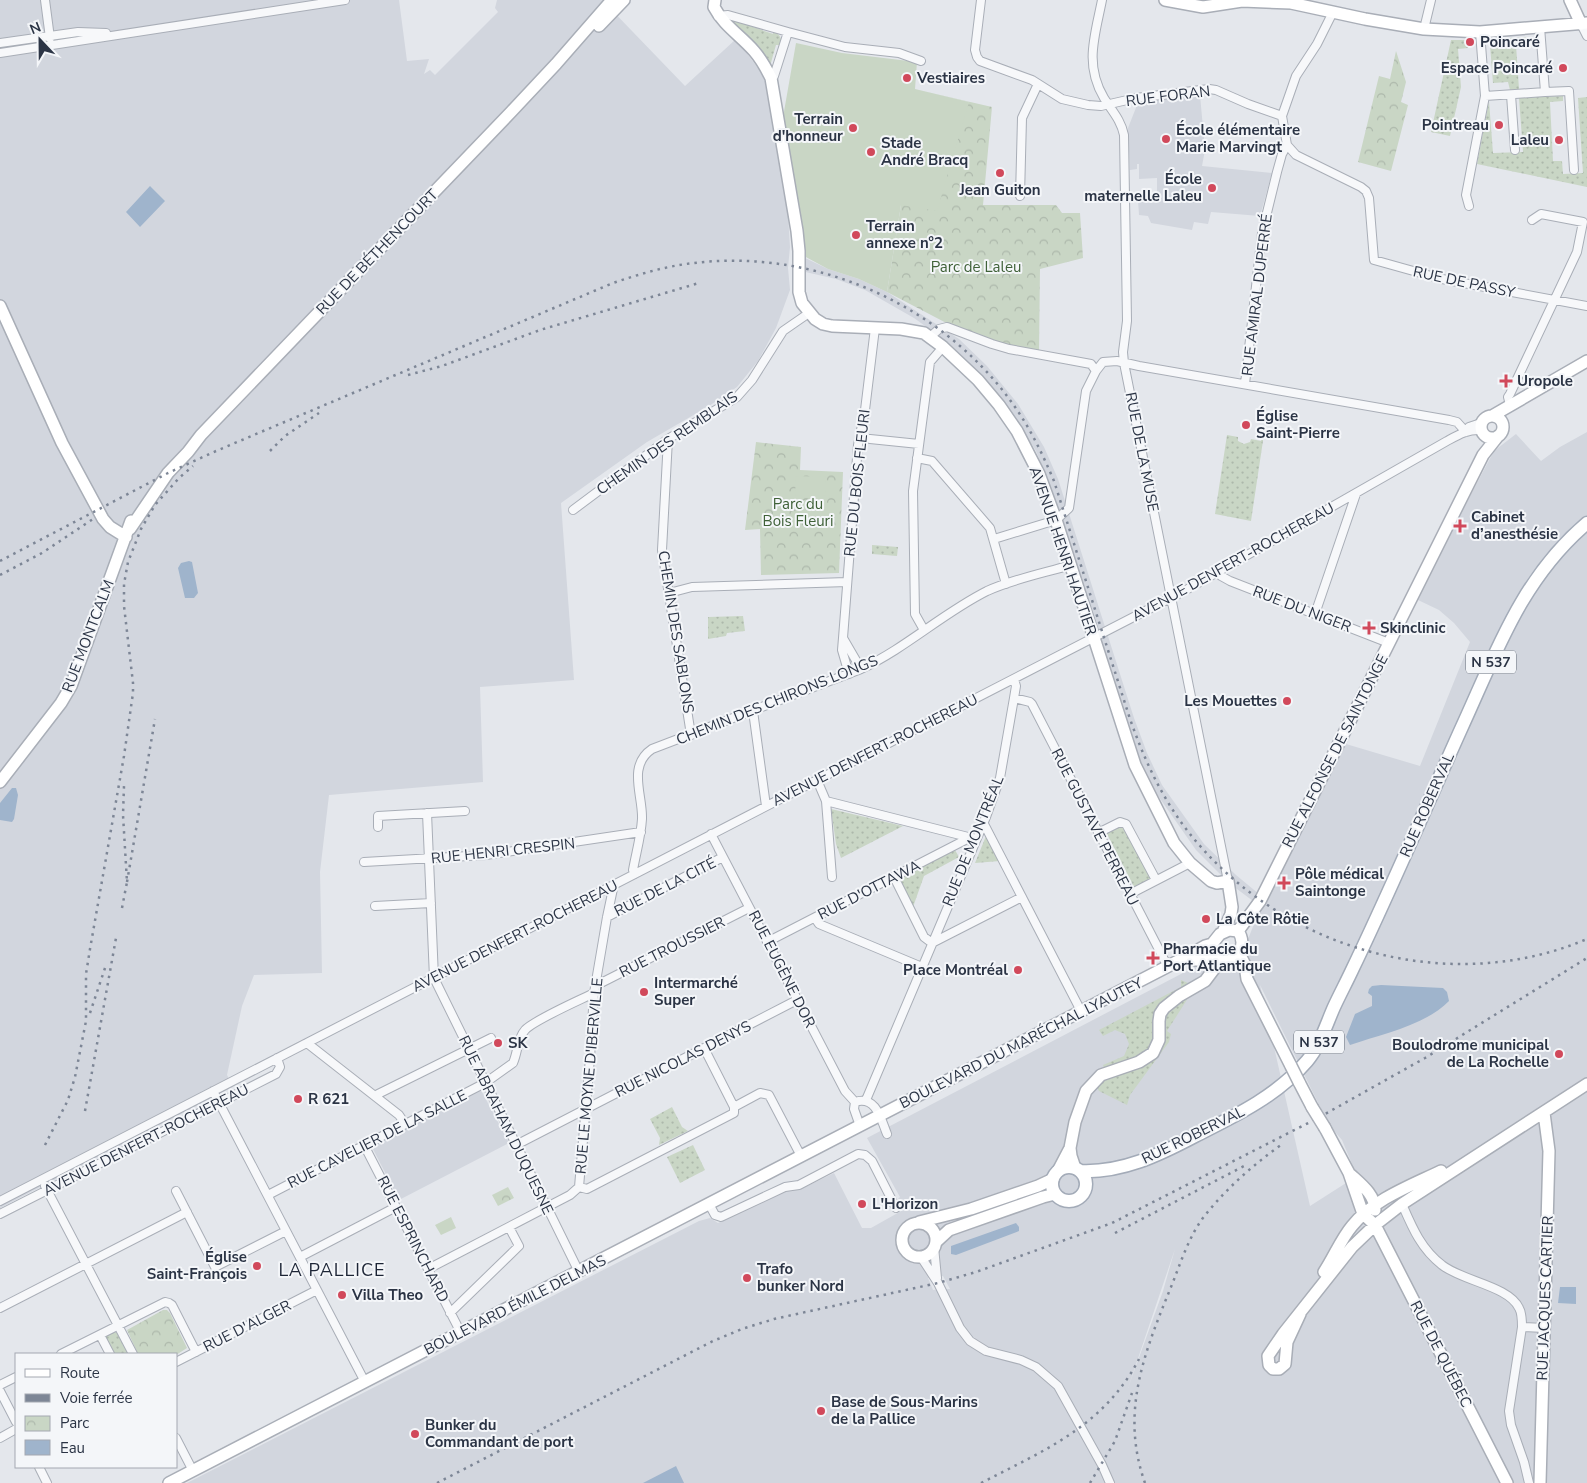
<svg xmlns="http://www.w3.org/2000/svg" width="1587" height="1483" font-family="'Nunito Sans',sans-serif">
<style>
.built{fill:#d2d6de;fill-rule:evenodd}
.grass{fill:url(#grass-dots)}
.park{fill:url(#park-crowns)}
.pitch{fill:#c9d6c5}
.water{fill:#9fb4cc}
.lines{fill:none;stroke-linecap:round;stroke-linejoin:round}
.street-casing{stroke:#a9aeb7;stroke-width:10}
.secondary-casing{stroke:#a9aeb7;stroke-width:14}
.primary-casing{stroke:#a3abb8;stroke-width:15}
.street{stroke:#f7f8fa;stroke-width:8}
.secondary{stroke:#fff;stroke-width:11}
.primary{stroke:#fff;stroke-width:12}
.rail{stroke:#7d8696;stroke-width:2.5;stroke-dasharray:2.5 5;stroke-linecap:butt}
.secondary-bridge-casing{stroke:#a9aeb7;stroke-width:14;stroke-linecap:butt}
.secondary-bridge{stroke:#fff;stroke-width:11}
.poi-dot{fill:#d1495b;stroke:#f4f6f9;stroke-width:2}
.labels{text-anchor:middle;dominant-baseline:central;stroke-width:4;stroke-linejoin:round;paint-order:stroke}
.shield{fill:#f4f6f9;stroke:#676e7b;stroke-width:1}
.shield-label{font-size:14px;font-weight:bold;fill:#2b3445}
.poi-label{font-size:15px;font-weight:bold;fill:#2b3445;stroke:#f4f6f9;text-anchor:start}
.street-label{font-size:15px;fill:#2b3445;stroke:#f4f6f9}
.park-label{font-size:15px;fill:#3f6138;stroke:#f4f6f9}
.quarter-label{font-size:18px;letter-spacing:1px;fill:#1d2536;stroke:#f4f6f9}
</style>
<defs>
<pattern id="grass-dots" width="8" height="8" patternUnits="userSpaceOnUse" patternTransform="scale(1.25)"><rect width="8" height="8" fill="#c9d6c5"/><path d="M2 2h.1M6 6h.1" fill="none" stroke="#adb8ab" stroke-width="1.8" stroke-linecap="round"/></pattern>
<pattern id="park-crowns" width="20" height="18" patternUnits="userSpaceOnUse" patternTransform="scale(1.25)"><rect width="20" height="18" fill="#c9d6c5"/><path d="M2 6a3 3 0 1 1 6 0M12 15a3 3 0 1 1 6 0" fill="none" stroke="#adb8ab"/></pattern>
</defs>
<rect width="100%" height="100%" fill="#e4e7ec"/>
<!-- built -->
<path class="built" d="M0 0H399L407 61 429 59 424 74 430 70 435 75 498 12 495 8 497 0H609L606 4 685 86 736 39 764 76 788 215 790 247 788 268 790 290 776 328 758 361 737 387 709 406 647 442 561 503 574 680 480 687 483 782 329 795 320 872 322 973 254 975 242 1006 227 1075 233 1087 0 1208Z
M1200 95 1205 150 1202 166 1272 173 1260 216 1211 212 1208 224 1194 222 1192 230 1151 223 1148 216 1139 215 1138 200 1157 198V178L1139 179V164H1137V169L1130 170 1128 128 1139 100Z
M801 256 828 269 859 279 887 292 959 339 987 366 1018 404 1044 447 1058 479 1134 718 1147 753 1162 785 1204 844 1236 875 1265 899 1346 744 1420 766 1470 642 1454 623 1439 610 1418 600 1442 549 1494 451 1516 434 1541 461 1560 447 1587 432V1483H187L699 1221 710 1218 718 1223 788 1189H801L834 1173 862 1228H871L903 1210 898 1199 900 1197 867 1138 1248 939 1261 907 1229 883 1196 850 1154 790 1138 757 1125 721 1049 483 1036 451 1010 410 980 373 952 346 935 333 914 318 865 290 836 279 801 271ZM1260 985 1329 1125 1342 1140 1357 1176 1310 1206ZM1175 1249 1163 1291 1128 1388ZM943 1276 950 1289 933 1290 928 1278Z
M481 1090 509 1143 399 1200 372 1147Z"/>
<!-- grass -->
<path class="grass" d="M730 19 773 34 774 31C780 35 782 38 781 45H776L770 66 728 23Z
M1529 37V44L1516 45 1519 89 1510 90 1508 82 1493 83 1490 45 1488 44 1487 39Z
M1451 40H1467L1468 48 1458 49 1461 87 1450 136 1431 132Z
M1563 96V101L1550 102 1553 161H1562L1563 174 1583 173 1578 98 1587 97V187L1477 164 1489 101 1493 153 1523 152 1519 98Z
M1263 434H1264L1251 521 1215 514 1227 435 1238 437V441L1244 444 1250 442 1251 439 1261 441Z
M872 545 898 547 897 556 872 554Z
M743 616 745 631 727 633 726 636 708 639V617Z
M831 809 903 826 841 858 836 844Z
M1122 825 1125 826 1151 876 1150 879 1134 887 1106 832Z
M986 836 1000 861 975 863Z
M955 850 959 857 924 876 913 907 899 879Z
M1181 980 1188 983 1190 995 1167 1031 1171 1034 1169 1042 1130 1095 1127 1105 1099 1091 1094 1082 1105 1072 1103 1065 1124 1056 1129 1044 1125 1034 1115 1030 1103 1036 1099 1030 1181 987Z
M672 1107 682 1127 688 1131 659 1145 660 1138 650 1119Z
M693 1145 705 1170 680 1183 667 1157Z
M115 1331 117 1333 128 1354H113L105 1337Z"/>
<!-- park -->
<path class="park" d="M1396 51 1406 82 1401 102 1408 105 1391 171 1358 162 1379 76 1390 79Z
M914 89 992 107 983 205H1056L1062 213H1080L1083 258 1040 269 1039 353 994 344 954 327 887 292 901 205 969 102Z
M756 442 801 447 800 470 843 472 839 573 761 575 760 529 745 530Z
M508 1187 514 1198 498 1206 492 1195Z
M163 1310H167L170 1313 187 1348 176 1355 138 1354 127 1330Z"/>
<!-- pitch -->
<path class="pitch" d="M796 43 842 53 917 62 915 89 969 102 937 211 901 205 887 292 859 279 828 269 804 256 782 123Z
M796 476 826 477 825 496 795 495Z
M796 501H827L826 517H795Z
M451 1217 456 1228 441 1235 435 1225Z"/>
<!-- water -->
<path class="water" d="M150 186 165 201 140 227 126 212Z
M189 561 192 562 198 593 194 598H185L178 568 181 563Z
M12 788H16L18 795 14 819 12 822 0 820V803Z
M1381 985 1443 988 1447 992 1449 1001C1426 1025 1382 1034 1350 1045L1346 1037 1355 1014 1372 1006V996L1368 993 1369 989 1372 986Z
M1016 1223 1019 1227V1231L956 1255 951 1254V1246Z
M1560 1287H1576V1304L1558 1303Z
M676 1466 684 1483H643Z"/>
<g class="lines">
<!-- street casing -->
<g class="street-casing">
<path id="street" d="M45 0 50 38
M981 0 975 50 977 57 980 61 1032 80 1062 99 1088 105 1101 106 1136 98 1209 89 1216 90 1248 104 1282 116
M1102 0C1095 36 1084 64 1104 98 1112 111 1121 120 1124 135L1127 321 1123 352 1124 363 1228 881
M718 16 728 15 788 32 845 47 899 53 921 61
M1581 24 1587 36
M1540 27 1545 92 1569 91 1574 170
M1424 29 1431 0
M0 43 78 32 106 33
M0 53 345 0
M771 78 774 76 788 32
M1511 95 1515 150
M1485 96 1545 92
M1287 145 1296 155 1361 187 1366 191 1369 198 1374 260 1442 279 1587 306
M1020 196 1022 118 1038 84
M1469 206 1466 195 1485 96 1480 32
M930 337 939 329 947 327 992 344 1009 349 1091 364 1096 371
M1245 384 1262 233 1277 172 1282 154 1287 145 1282 116 1296 76 1317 44 1333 12
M1510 405 1508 397 1510 394 1577 252 1583 222 1541 214 1532 220
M1467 430 1469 427 1481 423
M668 439 662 550 691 735
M870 439 919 444
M917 458 932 461 990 528 1006 584
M573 510 668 439 737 397 752 380 783 331 809 313
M994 539 1056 520 1069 508 1086 391 1096 371 1103 362 1117 361 1139 366 1449 420 1457 422 1466 432
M1217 572 1221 576 1230 581 1389 643
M669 593 692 587 847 582
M1315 614 1356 494
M924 630 915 614 913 491 930 362 943 347
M843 638 842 650 849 674
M861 669 843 638 858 445 865 410 875 328
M1014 698 1030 702 1032 704 1168 967
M753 711 766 806
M817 780 826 801 832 877
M826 801 972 838
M427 813 434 978 579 1272
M983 822 1081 1011
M378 827V816L465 811
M1098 833 1120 822 1126 824 1156 880
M711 834 845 1091 855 1102
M364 862 486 855 641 832
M635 874 633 870C636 853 641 836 642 819 643 795 627 766 652 749L861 669C906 648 943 613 987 591 1013 579 1044 573 1071 565
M894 877 924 937 932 943 1022 897
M1130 894 1190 863
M375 906 431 903
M607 917 723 857
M815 918 819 924 922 967
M767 942 971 837
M595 986 749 908
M307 1043 399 1115 405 1124
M213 1091 365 1382
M376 1097 378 1094 491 1038
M866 1100 986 817 1000 778 1014 698 1016 686 1014 679
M734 1107 760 1093 769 1095 801 1156
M860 1126 854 1109 855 1102C876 1095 881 1119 887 1134
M364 1145 461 1333
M516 1145 797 1000
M45 1186 133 1354
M579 1187 587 1189 734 1113V1107L704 1048
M176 1191 215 1267 286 1231
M268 1195 485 1083 513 1063C518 1052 517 1039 525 1030 534 1020 580 1000 594 993
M0 1201 1186 590 1447 441C1458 435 1468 429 1481 430
M709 1204 715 1215 721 1217 785 1187 799 1185 858 1154 865 1155 872 1161 896 1208
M1402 1204C1412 1227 1421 1249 1442 1265 1462 1281 1509 1286 1519 1308 1522 1313 1522 1320 1522 1327L1509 1411 1511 1425 1524 1462 1529 1483
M0 1214 276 1074 280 1067 277 1058
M934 1247 937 1278
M300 1257 396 1207
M921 1257 938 1283 960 1328 970 1341 986 1351 1021 1360 1036 1367 1058 1386 1102 1465 1110 1483
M428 1269 570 1195 579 1187 590 1058 594 993 607 917 614 884
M0 1308 187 1212
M450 1313 519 1246 509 1227
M1522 1327 1544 1328
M100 1335 110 1354
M61 1354 165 1302 169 1303 172 1305 196 1352
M176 1362 317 1290
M0 1385 16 1377
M0 1391 16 1422
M0 1438 16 1429
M176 1438 193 1471
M39 1467 47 1483"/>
</g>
<!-- secondary casing -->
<g class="secondary-casing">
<path id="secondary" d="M715 0 714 7C724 26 740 35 754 51 761 59 766 68 771 78L797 231 799 251V292L802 303 815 319 823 324 832 326 901 329 924 333 943 347 978 380 999 405 1017 431 1039 474 1056 520 1135 765 1174 843 1190 863 1211 881 1217 883 1228 881 1232 907 1231 914 1223 932
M1165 0 1203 7 1242 1 1291 3 1365 19 1424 29 1480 32 1587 23
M1570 0 1581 24
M599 26 624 0
M0 306 62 443 103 519 110 527 126 537
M1481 427a11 11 0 1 1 22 0a11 11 0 1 1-22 0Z
M1492 416 1587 361
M130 529 168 473 188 452 201 435 511 112 556 64 612 0
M0 782 61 703 71 686 131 521
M1229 930 1238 931C1248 945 1237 964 1220 961L1213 952 1212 944 1220 934Z
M1238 931 1260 901 1483 455 1498 436
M1239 953 1245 965 1247 979 1291 1066
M1182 959 1211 961 1217 960
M1299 1082 1312 1107
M1325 1128 1349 1173 1363 1214 1375 1225 1507 1483
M1070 1148 1071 1156 1075 1168
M1058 1171 1070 1148 1075 1122 1086 1091 1101 1075 1139 1062 1153 1053 1159 1040V1021L1160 1014 1164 1008 1179 996 1205 981 1220 961
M1351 1175C1362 1185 1375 1195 1375 1210
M919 1222 971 1209 1038 1186 1053 1179
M902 1240a17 17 0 1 1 34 0a17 17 0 1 1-34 0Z
M936 1242 949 1230 1043 1197 1055 1194
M1324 1272C1334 1257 1341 1239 1352 1226 1374 1199 1410 1186 1441 1171
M1300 1314 1287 1342 1285 1364 1279 1369H1273L1269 1365 1268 1356 1283 1334 1352 1247 1375 1225 1402 1204 1587 1084
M169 1483 1182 959 1205 946 1212 944
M1540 1483 1549 1151 1544 1113"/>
</g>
<!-- primary casing -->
<g class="primary-casing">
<path id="primary" d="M1052 1184a17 17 0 1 1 34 0a17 17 0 1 1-34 0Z
M1080 1171C1122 1173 1159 1155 1195 1136 1235 1116 1277 1096 1307 1061 1320 1046 1326 1025 1334 1007 1340 994 1347 981 1353 968 1391 889 1425 809 1461 729 1496 653 1521 579 1587 523"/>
</g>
<!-- street -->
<use href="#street" class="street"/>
<!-- secondary -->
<use href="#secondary" class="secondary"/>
<!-- primary -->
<use href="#primary" class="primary"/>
<!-- rail -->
<path class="rail" d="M408 375 442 366 540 330 699 283
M270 451 285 436 319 413
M0 561 168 473 216 451 613 283C640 274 666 266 694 263 817 248 945 306 1015 407 1031 430 1043 455 1054 481L1130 719C1147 767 1167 809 1201 847 1295 954 1455 995 1587 939
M0 575 42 553 93 519
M127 882 155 719
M122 908 127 882 123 815 124 786
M90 1013 105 968
M85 1111 116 938
M45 1145 68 1100 75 1077 86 1021V974L90 949 124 756 133 693V683L124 606V584L128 562 141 529 155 505 179 478 193 466
M1115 1233 1248 1164
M437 1483 713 1341 742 1329 774 1319 938 1283 976 1272 1112 1223 1318 1118 1425 1058 1587 958
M981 1483C1045 1450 1104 1426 1139 1359
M1090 1483 1115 1441 1132 1393
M1145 1483C1119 1410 1146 1349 1173 1282 1182 1259 1190 1234 1206 1214 1228 1187 1253 1165 1281 1145"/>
<!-- secondary-bridge casing -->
<g class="secondary-bridge-casing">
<path id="secondary-bridge" d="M1291 1066 1299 1082
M1312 1107 1325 1128"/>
</g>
<!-- secondary-bridge -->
<use href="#secondary-bridge" class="secondary-bridge"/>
</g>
<!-- markers -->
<g class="poi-dot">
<circle cx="1470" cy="42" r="5"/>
<circle cx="1563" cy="68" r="5"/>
<circle cx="907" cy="78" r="5"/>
<circle cx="1499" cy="125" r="5"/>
<circle cx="853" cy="128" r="5"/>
<circle cx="1166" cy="139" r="5"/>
<circle cx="1559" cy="140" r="5"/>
<circle cx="871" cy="152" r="5"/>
<circle cx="1000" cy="173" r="5"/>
<circle cx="1212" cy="188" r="5"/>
<circle cx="856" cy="235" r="5"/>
<path d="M1503.5 373.5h5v5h5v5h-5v5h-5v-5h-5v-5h5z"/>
<circle cx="1246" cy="425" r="5"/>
<path d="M1457.5 518.5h5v5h5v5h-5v5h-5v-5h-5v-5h5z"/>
<path d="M1366.5 620.5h5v5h5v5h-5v5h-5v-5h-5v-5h5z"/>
<circle cx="1287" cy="701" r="5"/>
<path d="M1281.5 875.5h5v5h5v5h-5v5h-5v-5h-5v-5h5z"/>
<circle cx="1206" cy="919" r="5"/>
<path d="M1150.5 950.5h5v5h5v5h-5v5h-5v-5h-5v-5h5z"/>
<circle cx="1018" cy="970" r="5"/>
<circle cx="644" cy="992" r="5"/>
<circle cx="498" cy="1043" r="5"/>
<circle cx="1559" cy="1054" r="5"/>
<circle cx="298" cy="1099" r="5"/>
<circle cx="862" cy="1204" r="5"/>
<circle cx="257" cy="1266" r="5"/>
<circle cx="747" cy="1278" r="5"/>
<circle cx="342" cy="1295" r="5"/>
<circle cx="821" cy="1411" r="5"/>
<circle cx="415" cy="1434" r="5"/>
</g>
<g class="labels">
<!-- shield labels -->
<g class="shield">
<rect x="1466" y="650.5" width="50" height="23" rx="4"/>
<rect x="1294" y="1030.5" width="50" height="23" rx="4"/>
</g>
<g class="shield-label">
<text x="1491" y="662">N 537</text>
<text x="1319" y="1042">N 537</text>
</g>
<!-- poi labels -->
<g class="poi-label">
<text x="1480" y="42">Poincaré</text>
<text x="1553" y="68" text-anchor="end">Espace Poincaré</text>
<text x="917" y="78">Vestiaires</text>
<text x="843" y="119" text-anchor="end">Terrain<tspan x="843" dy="17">d'honneur</tspan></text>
<text x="1489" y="125" text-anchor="end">Pointreau</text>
<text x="1176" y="130">École élémentaire<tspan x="1176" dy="17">Marie Marvingt</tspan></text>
<text x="1549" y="140" text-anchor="end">Laleu</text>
<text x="881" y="143">Stade<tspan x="881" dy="17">André Bracq</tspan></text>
<text x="1202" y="179" text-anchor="end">École<tspan x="1202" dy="17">maternelle Laleu</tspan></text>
<text x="1000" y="190" text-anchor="middle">Jean Guiton</text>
<text x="866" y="226">Terrain<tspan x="866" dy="17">annexe n°2</tspan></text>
<text x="1517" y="381">Uropole</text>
<text x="1256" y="416">Église<tspan x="1256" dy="17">Saint-Pierre</tspan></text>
<text x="1471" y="517">Cabinet<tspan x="1471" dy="17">d’anesthésie</tspan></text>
<text x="1380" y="628">Skinclinic</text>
<text x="1277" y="701" text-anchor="end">Les Mouettes</text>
<text x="1295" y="874">Pôle médical<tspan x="1295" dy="17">Saintonge</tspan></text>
<text x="1216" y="919">La Côte Rôtie</text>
<text x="1163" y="949">Pharmacie du<tspan x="1163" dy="17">Port Atlantique</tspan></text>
<text x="1008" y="970" text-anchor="end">Place Montréal</text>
<text x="654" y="983">Intermarché<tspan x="654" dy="17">Super</tspan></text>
<text x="508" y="1043">SK</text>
<text x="1549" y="1045" text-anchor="end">Boulodrome municipal<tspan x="1549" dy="17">de La Rochelle</tspan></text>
<text x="308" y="1099">R 621</text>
<text x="872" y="1204">L'Horizon</text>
<text x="247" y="1257" text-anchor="end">Église<tspan x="247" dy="17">Saint-François</tspan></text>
<text x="757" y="1269">Trafo<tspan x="757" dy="17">bunker Nord</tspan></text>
<text x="352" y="1295">Villa Theo</text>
<text x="831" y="1402">Base de Sous-Marins<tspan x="831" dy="17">de la Pallice</tspan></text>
<text x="425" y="1425">Bunker du<tspan x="425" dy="17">Commandant de port</tspan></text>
</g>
<!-- street labels -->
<g class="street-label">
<text transform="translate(1168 96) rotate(-7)">RUE FORAN</text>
<text transform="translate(377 252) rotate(-46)">RUE DE BÉTHENCOURT</text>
<text transform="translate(1464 282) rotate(12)">RUE DE PASSY</text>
<text transform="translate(1257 295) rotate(-83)">RUE AMIRAL DUPERRÉ</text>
<text transform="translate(667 443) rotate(-35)">CHEMIN DES REMBLAIS</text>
<text transform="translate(1142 452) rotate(79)">RUE DE LA MUSE</text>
<text transform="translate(857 483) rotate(-84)">RUE DU BOIS FLEURI</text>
<text transform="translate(1063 551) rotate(71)">AVENUE HENRI HAUTIER</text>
<text transform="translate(1233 562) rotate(-29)">AVENUE DENFERT-ROCHEREAU</text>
<text transform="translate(1302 609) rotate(21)">RUE DU NIGER</text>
<text transform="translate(676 632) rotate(81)">CHEMIN DES SABLONS</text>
<text transform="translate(88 636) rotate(-69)">RUE MONTCALM</text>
<text transform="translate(777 700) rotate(-22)">CHEMIN DES CHIRONS LONGS</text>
<text transform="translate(875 750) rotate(-27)">AVENUE DENFERT-ROCHEREAU</text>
<text transform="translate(1335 751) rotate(-63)">RUE ALFONSE DE SAINTONGE</text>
<text transform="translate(1427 805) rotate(-66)">RUE ROBERVAL</text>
<text transform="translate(1095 827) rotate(63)">RUE GUSTAVE PERREAU</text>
<text transform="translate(973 841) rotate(-68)">RUE DE MONTRÉAL</text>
<text transform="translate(503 851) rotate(-6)">RUE HENRI CRESPIN</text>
<text transform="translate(665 887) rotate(-27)">RUE DE LA CITÉ</text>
<text transform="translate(869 890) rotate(-27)">RUE D'OTTAWA</text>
<text transform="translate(515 936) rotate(-27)">AVENUE DENFERT-ROCHEREAU</text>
<text transform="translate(672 947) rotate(-27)">RUE TROUSSIER</text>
<text transform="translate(782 969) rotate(63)">RUE EUGÈNE DOR</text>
<text transform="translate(1021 1043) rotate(-27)">BOULEVARD DU MARÉCHAL LYAUTEY</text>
<text transform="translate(683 1059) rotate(-27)">RUE NICOLAS DENYS</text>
<text transform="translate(589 1076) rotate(-85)">RUE LE MOYNE D'IBERVILLE</text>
<text transform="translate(506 1125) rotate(64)">RUE ABRAHAM DUQUESNE</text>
<text transform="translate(1193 1135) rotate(-26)">RUE ROBERVAL</text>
<text transform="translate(377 1139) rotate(-27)">RUE CAVELIER DE LA SALLE</text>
<text transform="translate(146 1140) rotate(-27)">AVENUE DENFERT-ROCHEREAU</text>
<text transform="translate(413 1239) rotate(63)">RUE ESPRINCHARD</text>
<text transform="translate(1545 1298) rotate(-88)">RUE JACQUES CARTIER</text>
<text transform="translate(515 1305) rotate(-27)">BOULEVARD ÉMILE DELMAS</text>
<text transform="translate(247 1326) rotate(-27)">RUE D'ALGER</text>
<text transform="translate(1441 1354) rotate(63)">RUE DE QUÉBEC</text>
</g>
<!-- park labels -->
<g class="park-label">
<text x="976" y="267">Parc de Laleu</text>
<text x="798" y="504">Parc du<tspan x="798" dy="17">Bois Fleuri</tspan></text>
</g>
<!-- quarter labels -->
<g class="quarter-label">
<text x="332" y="1270">LA PALLICE</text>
</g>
</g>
<!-- legend -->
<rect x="15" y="1353" width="162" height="115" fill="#f4f6f9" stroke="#a4a8b1"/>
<rect x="25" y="1369" width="25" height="8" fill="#ffffff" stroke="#a4a8b1"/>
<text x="60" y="1378" font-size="15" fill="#2b3445">Route</text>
<rect x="25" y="1394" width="25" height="8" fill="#7d8696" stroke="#a4a8b1"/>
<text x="60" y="1403" font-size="15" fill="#2b3445">Voie ferrée</text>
<rect x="25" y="1416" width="25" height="15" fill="url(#park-crowns)" stroke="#a4a8b1"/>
<text x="60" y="1428" font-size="15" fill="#2b3445">Parc</text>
<rect x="25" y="1440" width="25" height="15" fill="#9fb4cc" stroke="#a4a8b1"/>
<text x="60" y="1453" font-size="15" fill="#2b3445">Eau</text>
<!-- north arrow -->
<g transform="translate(40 40) rotate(338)" stroke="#f4f6f9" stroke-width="4" paint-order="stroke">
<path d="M0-4L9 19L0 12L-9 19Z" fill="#2b3445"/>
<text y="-8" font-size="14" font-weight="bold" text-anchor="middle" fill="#2b3445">N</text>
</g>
</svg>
